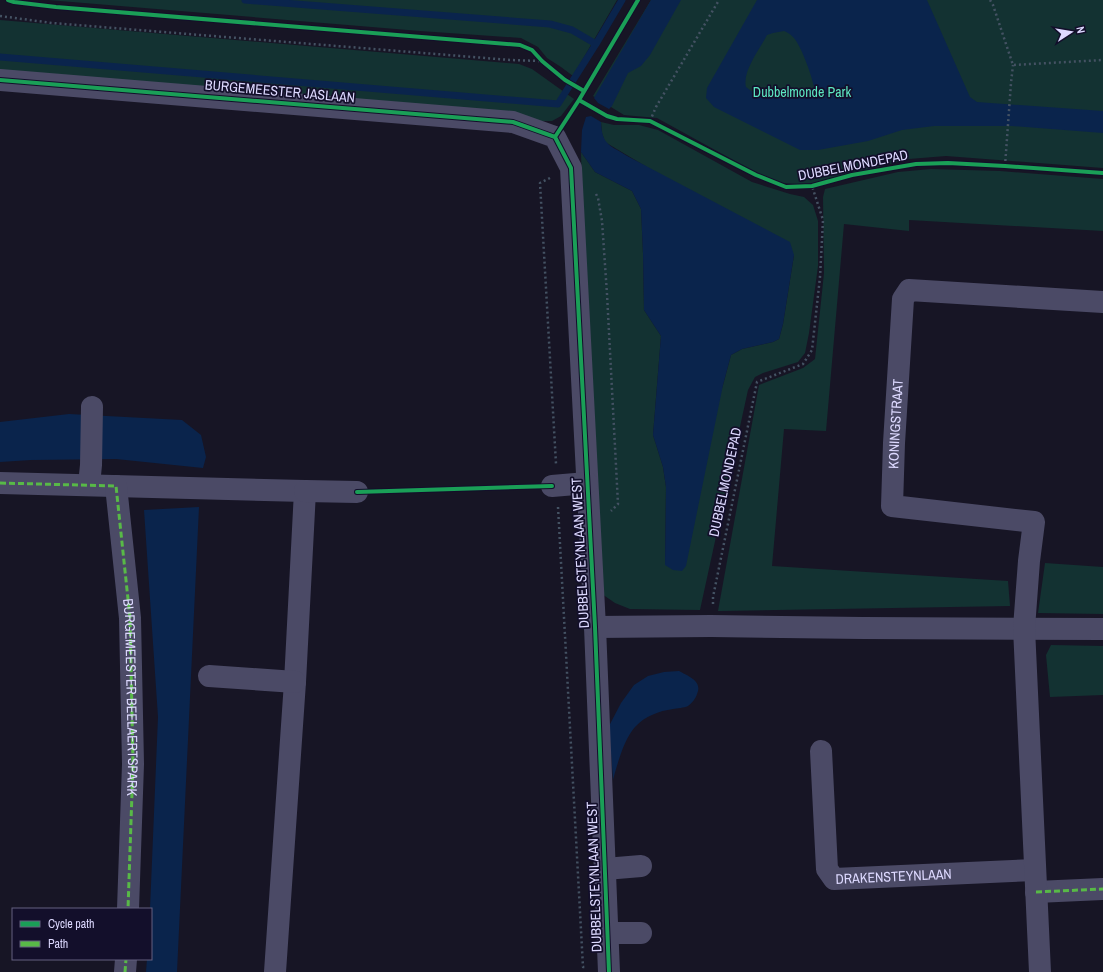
<svg xmlns="http://www.w3.org/2000/svg" width="1103" height="972" font-family="'Archivo Narrow',sans-serif">
<style>
.green{fill:#133232}
.water{fill:#0a244c;fill-rule:evenodd}
.lines{fill:none;stroke-linecap:round;stroke-linejoin:round}
.stream{stroke:#0a244c;stroke-width:7}
.path{stroke:#445263;stroke-width:2.5;stroke-dasharray:2 3;stroke-linecap:butt}
.minor{stroke:#4b4a66;stroke-width:22}
.quiet{stroke:#58b947;stroke-width:3;stroke-dasharray:6 3;stroke-linecap:butt}
.cycleway-casing{stroke:#130f2b;stroke-width:6}
.cycleway{stroke:#1a9f57;stroke-width:4}
.labels{text-anchor:middle;dominant-baseline:central;stroke-width:3.5;stroke-linejoin:round;paint-order:stroke}
.street-label{font-size:14px;fill:#ddd9ff;stroke:#130f2b}
.park-label{font-size:14px;fill:#5de8c2;stroke:#130f2b}
</style>
<rect width="100%" height="100%" fill="#171525"/>
<!-- green -->
<path class="green" d="M48 0H617L573 76 561 67 547 58 538 47 521 38 420 31Z
M651 0H1103V168L946 156 909 159 809 185 782 183 755 172 657 118 624 115 593 96Z
M0 20 519 64 532 69 574 99 561 116 552 121H539L0 72Z
M601 122 614 125H639L658 130 752 182 790 194 804 197 813 205 818 221V266L809 333 805 353 798 362 763 373 755 377 748 390 700 610 630 609 615 603 602 594 582 188 581 152 595 172 632 191 641 209 643 253 644 310 661 336 653 435 663 467 666 487 665 564 723 385 731 355 742 349 773 342 779 339 783 324 794 255 605 142 602 133Z
M931 169 1000 171 1103 179V231L909 220V231L844 224 826 431 784 429 772 566 1008 581 1010 606 718 611 759 385 803 368 815 359 824 273 823 197 825 189 898 172Z
M1045 563 1103 567V614L1038 613Z
M1051 645 1103 646V695L1050 697 1046 655Z"/>
<!-- water -->
<path class="water" d="M651 0H681L650 55 641 66 628 73 612 106 609 109 598 103 594 98Z
M757 0H927L970 97 977 102 1103 111V133L1012 126H934L902 130 868 141 818 150H800L714 107 706 98 707 88ZM784 31C787 32 790 34 792 36 800 42 812 76 814 87L810 95 800 98H778L755 94 746 87C742 71 760 49 767 35L773 33Z
M591 116 601 122C602 146 610 145 629 157L790 242 794 255 783 324 779 339 773 342 742 349 731 355 723 385 686 566 682 571 673 570 665 565 666 487 663 467 653 435 661 336 644 310 643 253 641 209 632 191 595 172 581 152 582 130 586 117Z
M69 414 182 420 201 435 206 457 203 468 116 459 31 460 0 462V422Z
M199 507 177 972H146L147 959H151V909H150L158 717 144 510Z
M679 671C688 676 703 681 697 694 696 698 692 703 688 706 684 708 677 708 673 709 659 711 645 716 635 727 624 739 617 765 613 780L609 726 621 703 634 685 648 676 664 672Z"/>
<g class="lines">
<!-- stream -->
<path class="stream" d="M245 0 550 24 572 30 596 44
M0 57 558 104 596 44 622 0"/>
<!-- path -->
<path class="path" d="M990 0 993 5 1013 65 1103 60
M0 16 52 23 510 60 542 61
M650 121 656 107 719 0
M1005 166 1011 83 1013 65
M550 178 540 183 556 464
M596 194 598 198 602 221 607 294 618 504 611 511
M558 507 583 967H587
M713 604V597L757 382 803 364 812 350 820 277 823 220 812 186"/>
<!-- minor -->
<g class="minor">
<path d="M0 80 513 122 555 137 571 168 595 627 609 972"/>
<path d="M0 483 305 491 295 682 275 972"/>
<path d="M89 485 91 465 92 407"/>
<path d="M116 486 130 618 133 764 128 909"/>
<path d="M552 486 587 483"/>
<path d="M305 491 357 492"/>
<path d="M595 627 711 626 863 628 1103 629"/>
<path d="M209 676 295 682"/>
<path id="s1" d="M821 751 827 869 834 879 1035 870"/>
<path d="M605 869 641 866"/>
<path d="M1036 892 1103 889"/>
<path d="M607 933H641"/>
<path d="M125 972 126 959"/>
<path id="s2" d="M1040 972 1024 628 1029 561 1034 522 892 506 894 443 903 299 909 290 1103 302"/>
</g>
<!-- quiet -->
<g class="quiet">
<path id="s3" d="M0 483 116 486 130 618 133 764 128 909"/>
<path d="M1036 892 1103 889"/>
<path d="M125 972 126 959"/>
</g>
<!-- cycleway casing -->
<g class="cycleway-casing">
<path id="cycleway" d="M8 0 14 2 56 7 520 45 532 50 542 61 565 80 584 91
M0 80 513 122 555 137
M579 100 607 116 617 119 650 121 756 175 786 187 812 186 852 175 916 164 948 163 1005 166 1103 173
M555 137 571 168 595 627 609 972
M555 137 579 100 638 0
M357 492 552 486"/>
</g>
<!-- cycleway -->
<use href="#cycleway" class="cycleway"/>
</g>
<g class="labels">
<!-- street labels -->
<g class="street-label">
<text transform="translate(280 91) rotate(5)">BURGEMEESTER JASLAAN</text>
<text transform="translate(853 165) rotate(-11)">DUBBELMONDEPAD</text>
<text stroke="none"><textPath href="#s2" startOffset="676">KONINGSTRAAT</textPath></text>
<text transform="translate(725 482) rotate(-78)">DUBBELMONDEPAD</text>
<text transform="translate(580 553) rotate(-93)">DUBBELSTEYNLAAN WEST</text>
<text stroke="none"><textPath href="#s3" startOffset="328">BURGEMEESTER BEELAERTSPARK</textPath></text>
<text stroke="none"><textPath href="#s1" startOffset="190">DRAKENSTEYNLAAN</textPath></text>
<text transform="translate(594 877) rotate(-92)">DUBBELSTEYNLAAN WEST</text>
</g>
<!-- park labels -->
<g class="park-label">
<text x="802" y="92">Dubbelmonde Park</text>
</g>
</g>
<!-- legend -->
<rect x="12" y="908" width="140" height="52" fill="#130f2b" stroke="#646080"/>
<rect x="20" y="921" width="20" height="6" fill="#1a9f57" stroke="#646080"/>
<text x="48" y="928" font-size="12" fill="#ddd9ff">Cycle path</text>
<rect x="20" y="941" width="20" height="6" fill="#58b947" stroke="#646080"/>
<text x="48" y="948" font-size="12" fill="#ddd9ff">Path</text>
<!-- north arrow -->
<g transform="translate(1071 32) rotate(78)" stroke="#130f2b" stroke-width="3" paint-order="stroke">
<path d="M0-3L7 15L0 10L-7 15Z" fill="#ddd9ff"/>
<text y="-6" font-size="11" font-weight="bold" text-anchor="middle" fill="#ddd9ff">N</text>
</g>
</svg>
